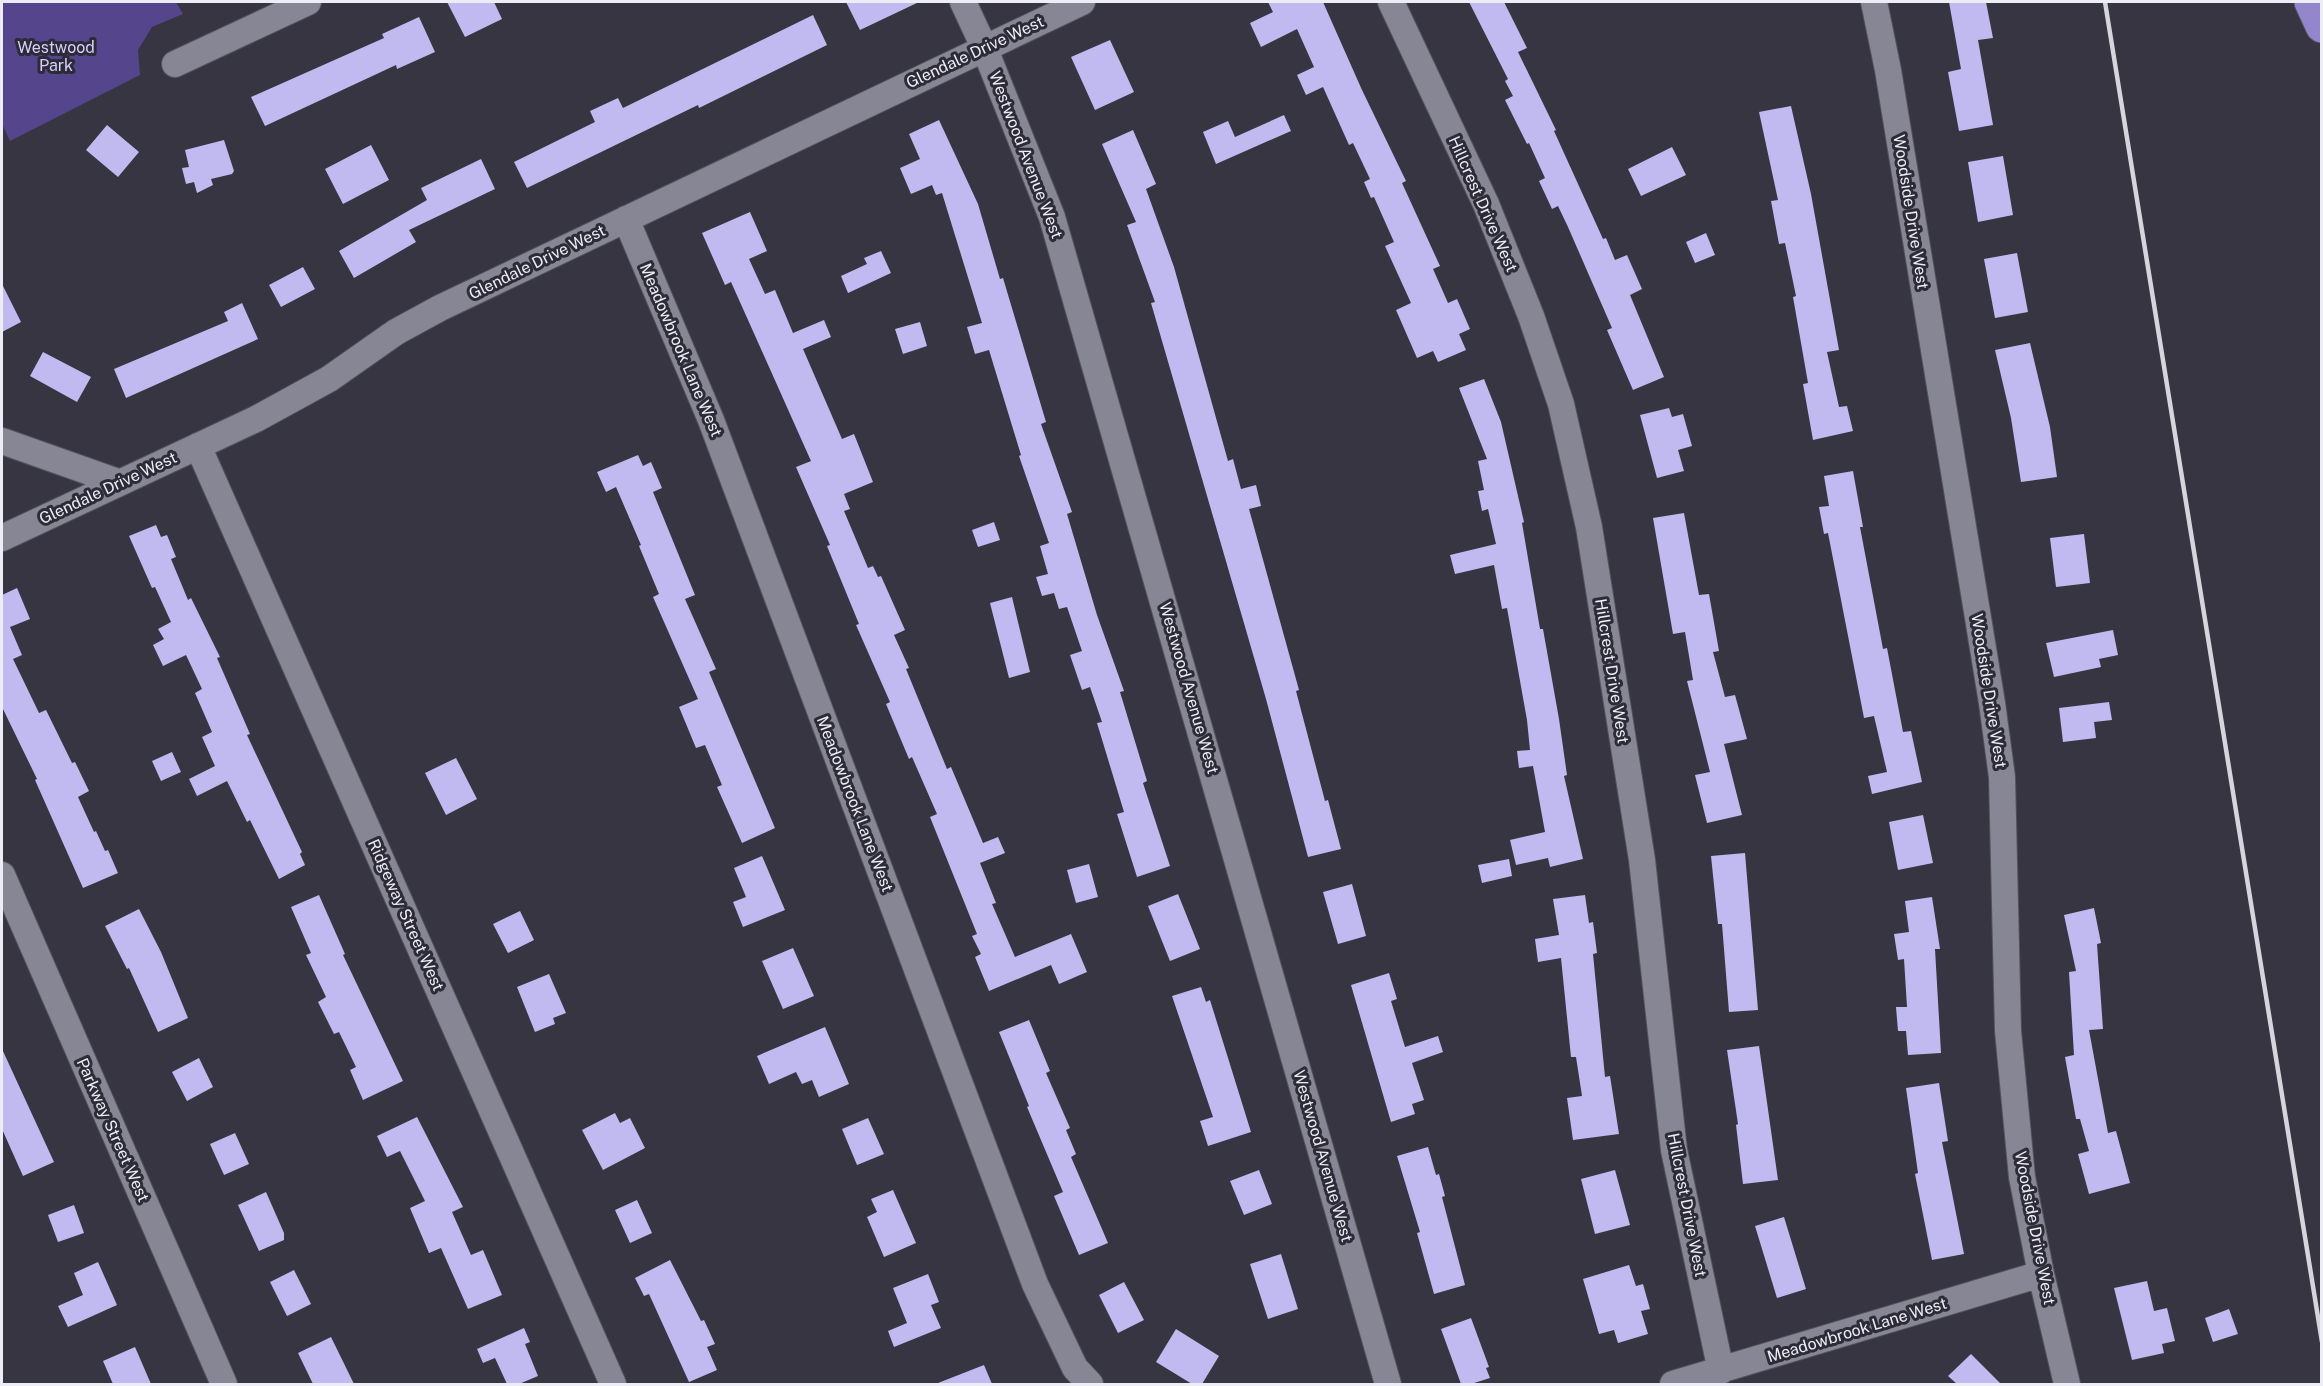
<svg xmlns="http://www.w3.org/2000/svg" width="2323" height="1386" font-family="'Public Sans',sans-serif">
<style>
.green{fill:#54458c}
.building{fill:#c1baf1}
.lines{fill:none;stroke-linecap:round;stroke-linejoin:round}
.minor-casing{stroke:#54525d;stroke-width:28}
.major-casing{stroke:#54525d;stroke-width:35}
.minor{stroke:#878694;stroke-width:26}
.major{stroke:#9386cc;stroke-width:33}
.rail{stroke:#d5d5de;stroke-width:4.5}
.labels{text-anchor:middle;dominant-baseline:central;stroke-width:6;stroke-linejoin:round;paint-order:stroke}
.park-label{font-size:16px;fill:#d5d0fe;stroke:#2c2b37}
.street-label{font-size:16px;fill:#ededf5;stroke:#2c2b37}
</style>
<rect width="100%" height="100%" fill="#363541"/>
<!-- green -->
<path class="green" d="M2 2H176L183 14 152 27 138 50 140 75 10 141 2 124Z"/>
<!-- building -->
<path class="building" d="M447 2H494L502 19 465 37Z
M846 2H919L860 30Z
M1268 2H1323L1362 90 1406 181 1402 183 1440 266 1433 269 1448 303 1457 299 1470 329 1459 334 1466 350 1438 362 1433 351 1417 358 1396 310 1411 303 1385 246 1394 242 1374 197 1371 198 1364 182 1370 179 1353 143 1349 145 1323 87 1306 95 1297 75 1314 67 1297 29 1261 47 1250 23 1273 12Z
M1469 2H1504L1527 48 1518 52 1556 130 1554 131 1603 239 1606 238 1615 260 1627 255 1642 289 1630 295 1664 377 1633 390 1607 330 1612 328 1568 227 1558 206 1552 209 1539 181 1545 178 1529 143 1527 144 1505 100 1513 96 1505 81 1508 79Z
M1949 2H1986L1993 38 1978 40 1993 125 1959 131 1948 72 1961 69Z
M813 15 827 45 699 108 698 105 527 188 514 162 595 122 590 111 618 98 623 108Z
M419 17 435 52 397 69 396 65 265 126 251 97 384 38 382 34Z
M1110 40 1134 92 1095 110 1071 57Z
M1791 106 1811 194 1839 350 1827 352 1839 407 1847 406 1853 431 1813 440 1803 384 1808 383 1793 297 1796 296 1785 243 1779 244 1771 201 1778 200 1759 112Z
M1284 115 1291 131 1216 164 1203 132 1228 121 1235 137Z
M939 120 978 204 1000 279 1003 278 1046 422 1041 424 1072 512 1067 514 1097 615 1124 691 1120 692 1147 781 1143 783 1170 866 1137 877 1117 814 1124 812 1097 723 1102 722 1090 687 1082 690 1070 655 1082 651 1067 607 1059 609 1054 593 1042 596 1036 577 1048 574 1040 546 1049 543 1019 456 1021 455 989 350 975 354 967 327 982 323 942 193 936 195 932 185 911 194 900 168 920 159 909 134Z
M107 125 139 152 118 177 86 150Z
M1133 130 1156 184 1146 189 1174 267 1228 461 1233 459 1241 489 1256 485 1261 506 1249 509 1299 690 1296 691 1325 801 1328 800 1341 849 1308 857 1266 699 1151 303 1155 302 1127 225 1136 222 1102 144Z
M224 140 234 171 232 174 211 179 213 185 197 193 194 182 186 184 182 168 189 167 185 150Z
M371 145 389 180 343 204 325 169Z
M1672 147 1686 175 1641 196 1628 169Z
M2003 156 2013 215 1978 222 1968 162Z
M481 159 495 189 409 230 416 242 354 278 339 251 427 200 421 188Z
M750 212 767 251 749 259 765 294 775 290 793 333 824 320 831 337 803 349 842 439 854 434 873 482 844 494 850 509 844 511 868 568 873 566 878 577 881 576 905 630 894 635 909 668 906 669 947 769 951 767 983 843 998 837 1005 853 980 863 996 903 992 904 1015 957 1071 934 1087 972 1059 984 1051 965 989 991 975 957 981 954 972 936 977 934 930 817 937 814 912 757 909 759 886 704 890 702 856 625 859 624 827 546 830 545 796 467 811 461 731 282 725 285 702 233Z
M1706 233 1715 255 1695 263 1686 242Z
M881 251 891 273 848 293 841 276 867 264 864 258Z
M2017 253 2028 312 1995 318 1984 259Z
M303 267 315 289 281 307 269 285Z
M2 284 21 322 2 332Z
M242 303 258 339 126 398 114 369 228 321 224 312Z
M920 322 927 346 903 354 895 329Z
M2030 343 2050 427 2057 477 2021 482 2011 418 1995 350Z
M43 352 91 377 77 402 30 376Z
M1484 379 1501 422 1524 522 1522 523 1540 629H1543L1559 719 1567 775 1564 776 1583 859 1550 867 1548 858 1516 865 1510 840 1545 832 1533 766 1519 768 1517 751 1530 750 1527 720 1507 608 1502 609 1494 565 1455 574 1450 555 1496 544 1488 509 1482 511 1478 491 1484 490 1478 461 1487 459 1459 388Z
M1669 408 1672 417 1683 414 1692 446 1678 450 1684 471 1657 478 1640 415Z
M638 455 643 466 651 462 662 488 653 492 695 595 685 599 716 669 709 672 775 828 742 843 717 787 722 785 705 745 696 748 679 707 698 699 653 597 659 594 639 546 641 545 616 487 606 492 597 472Z
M1853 471 1863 527H1860L1883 649 1887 648 1903 732 1911 731 1922 782 1872 794 1868 776 1887 772 1874 716 1864 718 1828 533 1824 534 1819 507 1829 506 1824 476Z
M1684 513 1699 595 1709 594 1719 651 1713 652 1725 697 1735 695 1747 739 1724 744 1742 815 1707 823 1695 775 1710 772 1687 681 1693 680 1685 632 1673 634 1653 518Z
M994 522 1000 540 978 547 972 530Z
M156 525 161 537 167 535 176 557 171 559 188 600 191 598 220 657 217 658 250 734 247 735 302 852 300 854 305 865 279 879 250 820 247 822 227 781 197 796 189 779 215 766 202 737 212 732 195 693 202 689 186 655 163 666 153 645 164 639 158 629 171 622 155 587 152 588 129 536Z
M2084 534 2090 583 2056 587 2050 538Z
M17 588 30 619 10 627 22 655 13 659 39 713 46 710 72 763 75 762 89 791 78 797 94 832 96 831 105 851 108 850 118 873 83 888 35 780 37 779 2 707V595Z
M1012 597 1030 672 1009 678 990 603Z
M2113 630 2118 655 2099 659 2101 667 2054 677 2046 643Z
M2109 702 2112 720 2094 722 2096 738 2063 742 2059 708Z
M172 752 181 772 161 781 152 761Z
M456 758 477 799 446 815 425 773Z
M1923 815 1933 863 1898 870 1889 822Z
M1745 853 1758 1010 1729 1012 1722 924H1718L1711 856Z
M762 856 785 910 743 927 733 902 746 897 734 868Z
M1509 859 1512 876 1482 883 1478 865Z
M1089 864 1098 897 1076 903 1067 870Z
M1352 884 1366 936 1338 944 1323 892Z
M1178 894 1200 949 1170 961 1148 906Z
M319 895 345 954 343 955 403 1081 363 1100 350 1070 356 1067 339 1032 334 1034 318 1002 326 997 306 955 311 953 291 907Z
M1585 895 1589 923 1593 922 1597 953 1593 954 1605 1077 1610 1076 1619 1134 1573 1140 1567 1098 1582 1096 1576 1057H1571L1561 958 1538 962 1535 939 1559 935 1553 899Z
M1932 897 1940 949H1935L1941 1053 1908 1055 1906 1031H1898L1896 1007H1907L1904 959 1898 960 1894 934 1909 932 1905 901Z
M2094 908 2101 943 2097 944 2103 1029 2089 1030 2108 1133 2116 1131 2130 1183 2089 1194 2078 1154 2089 1151 2080 1119H2076L2065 1057 2074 1055 2069 972 2076 971 2064 915Z
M139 909 161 952 188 1018 158 1032 129 968 127 969 105 926Z
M520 911 534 940 508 953 493 924Z
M793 948 814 996 783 1009 762 961Z
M1389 973 1397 999 1391 1001 1405 1047 1438 1036 1443 1052 1412 1063 1424 1100 1412 1104 1415 1114 1391 1122 1351 985Z
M549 974 566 1013 553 1018 555 1024 535 1032 517 987Z
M1201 987 1206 1002 1210 1000 1251 1132 1208 1146 1200 1121 1213 1117 1172 996Z
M1029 1020 1050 1071 1046 1073 1070 1128 1066 1130 1076 1154 1071 1157 1108 1243 1079 1255 1054 1196 1063 1192 1027 1107 1029 1106 999 1032Z
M825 1027 849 1084 819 1097 812 1080 802 1084 796 1072 769 1084 757 1056Z
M1759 1046 1778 1180 1743 1184 1736 1125 1738 1124 1727 1050Z
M2 1049 54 1162 23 1176 2 1129Z
M199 1058 213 1087 187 1101 172 1072Z
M1939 1083 1948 1141 1942 1142 1964 1254 1932 1260 1915 1174 1918 1173 1906 1088Z
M615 1113 620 1123 630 1118 645 1148 603 1170 582 1130Z
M417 1117 463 1207 452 1212 471 1255 483 1250 502 1295 468 1309 441 1248 429 1253 410 1208 425 1201 400 1151 387 1157 377 1136Z
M868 1118 884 1154 857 1165 842 1129Z
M235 1133 249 1164 224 1175 210 1144Z
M1428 1147 1436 1175 1439 1174 1445 1196 1442 1197 1465 1285 1434 1294 1417 1233 1420 1232 1397 1156Z
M1259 1170 1272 1204 1244 1215 1230 1181Z
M1615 1170 1630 1225 1595 1234 1581 1179Z
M893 1190 916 1243 884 1257 867 1217 877 1212 871 1199Z
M266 1192 284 1233V1240L259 1251 238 1205Z
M637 1200 652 1233 630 1243 615 1210Z
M74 1205 84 1233 58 1242 48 1215Z
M1784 1217 1806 1289 1777 1298 1755 1226Z
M1281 1254 1298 1309 1268 1319 1250 1264Z
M670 1260 701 1321 704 1320 715 1344 707 1347 717 1370 689 1382 649 1294 644 1296 635 1278Z
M98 1262 117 1305 68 1327 58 1306 83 1295 74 1273Z
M1629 1265 1636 1286 1643 1284 1650 1309 1641 1311 1648 1334 1618 1343 1614 1330 1599 1334 1583 1279Z
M294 1270 311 1304 287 1316 270 1282Z
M928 1274 939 1302 931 1305 941 1328 894 1347 888 1331 907 1323 893 1288Z
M2147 1281 2154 1311 2167 1308 2175 1341 2162 1344 2164 1353 2132 1360 2114 1288Z
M1124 1282 1144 1320 1118 1333 1099 1295Z
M2229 1309 2238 1334 2213 1342 2205 1318Z
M1471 1318 1489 1367 1486 1368 1490 1378 1471 1384H1461L1441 1329Z
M524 1328 530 1342 525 1344 538 1376 519 1384H507L495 1358 483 1363 477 1349Z
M1176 1329 1219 1356 1202 1384H1192L1156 1362Z
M331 1337 354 1384H313L298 1353Z
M135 1347 151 1384H113L103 1361Z
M1971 1354 2001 1384H1957L1948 1376Z
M984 1365 992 1384H938V1383Z"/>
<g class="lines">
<!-- minor casing -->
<g class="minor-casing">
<path id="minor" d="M963 2 984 47 1052 217 1388 1384
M1391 2 1486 204 1531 316 1561 404 1589 527 1642 860 1674 1150 1721 1371
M1874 2 1888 70 1992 703 2002 777 2008 1031 2022 1177 2041 1274 2067 1384
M175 64 308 2
M626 219 711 420 1035 1284 1075 1368 1090 1384
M2 441 118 482
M198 446 613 1384
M2 538 256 419 329 379 396 332 440 308 1082 2
M2 875 224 1384
M1673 1384 2041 1274"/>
</g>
<!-- major casing -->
<g class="major-casing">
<path id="major" d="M2311 2 2322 26"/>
</g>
<!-- minor -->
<use href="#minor" class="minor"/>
<!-- major -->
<use href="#major" class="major"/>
<!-- rail -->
<path class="rail" d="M2105 2 2322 1342"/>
</g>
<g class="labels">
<!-- park labels -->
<g class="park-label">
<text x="56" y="47">Westwood<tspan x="56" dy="18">Park</tspan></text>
</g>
<!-- street labels -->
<g class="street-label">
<text transform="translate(975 52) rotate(-25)">Glendale Drive West</text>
<text transform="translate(1026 155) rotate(69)">Westwood Avenue West</text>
<text transform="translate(1483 204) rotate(66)">Hillcrest Drive West</text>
<text transform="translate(1911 212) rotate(81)">Woodside Drive West</text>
<text transform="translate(537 262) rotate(-26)">Glendale Drive West</text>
<text transform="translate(681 350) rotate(67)">Meadowbrook Lane West</text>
<text transform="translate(108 488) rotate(-25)">Glendale Drive West</text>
<text transform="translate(1612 671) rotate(81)">Hillcrest Drive West</text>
<text transform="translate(1189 688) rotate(74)">Westwood Avenue West</text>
<text transform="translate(1989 691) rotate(81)">Woodside Drive West</text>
<text transform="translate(855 804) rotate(69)">Meadowbrook Lane West</text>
<text transform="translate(406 915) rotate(66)">Ridgeway Street West</text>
<text transform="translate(113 1130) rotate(66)">Parkway Street West</text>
<text transform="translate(1323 1156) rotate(74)">Westwood Avenue West</text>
<text transform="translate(1687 1205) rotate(79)">Hillcrest Drive West</text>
<text transform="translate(2035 1228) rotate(79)">Woodside Drive West</text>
<text transform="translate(1857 1330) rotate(-17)">Meadowbrook Lane West</text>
</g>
</g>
<!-- border -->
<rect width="2323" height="1386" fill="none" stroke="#ededf5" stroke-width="6"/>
</svg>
